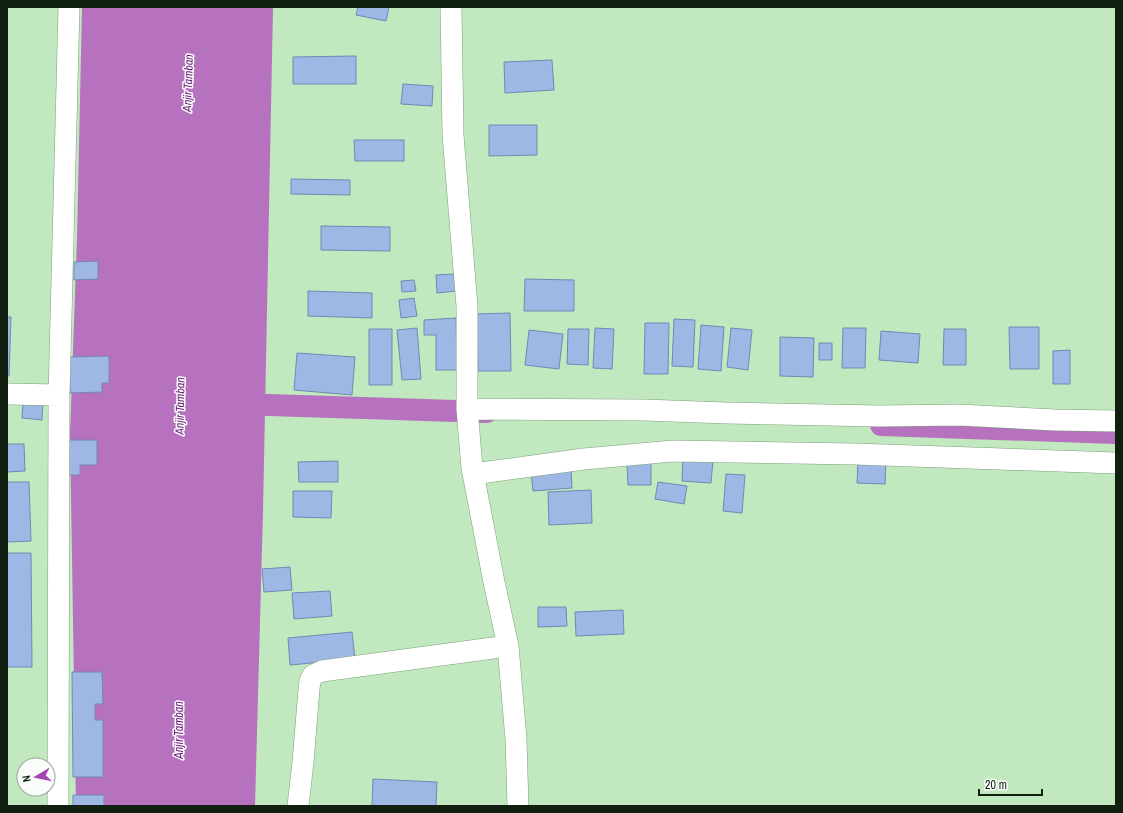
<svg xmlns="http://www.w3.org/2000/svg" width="1123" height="813" font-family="'Archivo Narrow',sans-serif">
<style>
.water{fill:#b671bf}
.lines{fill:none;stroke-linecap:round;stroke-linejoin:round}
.canal{stroke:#b671bf;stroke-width:22}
.building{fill:#9fb7e4;stroke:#7288b3}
.street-casing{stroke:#7ca179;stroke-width:22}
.street{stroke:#fff;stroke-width:21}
.labels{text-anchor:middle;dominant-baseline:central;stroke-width:3;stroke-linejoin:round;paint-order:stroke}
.water-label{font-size:12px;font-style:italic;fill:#6d1678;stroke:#fafefa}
</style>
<rect width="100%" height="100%" fill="#c1e8be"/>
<!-- water -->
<path class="water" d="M82 7H273L263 511 255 806H76L70 434 77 238Z"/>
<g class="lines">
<!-- canal -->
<path class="canal" d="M236 404 487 412
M881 425 1116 433"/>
</g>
<!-- building -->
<path class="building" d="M358 7H389L386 21 356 15Z
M356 56V84H293V57Z
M552 60 554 90 505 93 504 62Z
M403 84 433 86 432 106 401 104Z
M489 125H537V155L489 156Z
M354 140H404V161H355Z
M291 179 350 180V195L291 194Z
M321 226 390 227V251L321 250Z
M98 261V279L74 280V262Z
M454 274 456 291 437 293 436 275Z
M525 279 574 280V311H524Z
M414 280 416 291 402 292 401 281Z
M308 291 372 293V318L308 316Z
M414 298 417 316 401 318 399 300Z
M510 313 511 371H478L477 314Z
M7 317H11L9 376H7Z
M456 318 457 370H436V335H424V320Z
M674 319 695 320 693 367 672 366Z
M645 323H669L668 374H644Z
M701 325 724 327 721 371 698 369Z
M1009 327H1039V369H1010Z
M417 328 421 379 402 380 397 330Z
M595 328 614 329 612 369 593 368Z
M731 328 752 330 748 370 727 367Z
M843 328H866L865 368H842Z
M369 329H392V385H369Z
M568 329H589L588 365 567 364Z
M944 329H966V365H943Z
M529 330 563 334 559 369 525 365Z
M881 331 920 334 918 363 879 360Z
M780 337 814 338 813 377 780 376Z
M819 343H832V360H819Z
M1070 350V384H1053V351Z
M297 353 355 357 352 395 294 390Z
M109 356V383H102V392L70 393 69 357Z
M23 400 43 402 42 420 22 418Z
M65 440H97V465H80V475H65Z
M7 444H24L25 471 7 472Z
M683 457 713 460 711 483 682 481Z
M338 461V482H299L298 462Z
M858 461 886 462 885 484 857 483Z
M651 463V485H628L627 464Z
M571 469 572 488 533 491 531 472Z
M726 474 745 475 742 513 723 511Z
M7 482H29L31 541 7 542Z
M658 482 687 486 684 504 655 499Z
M591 490 592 523 549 525 548 492Z
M293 491H332L331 518 293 517Z
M7 553H31L32 667H7Z
M290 567 292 590 264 592 262 569Z
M330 591 332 616 294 619 292 593Z
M538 607H566L567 626 538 627Z
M623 610 624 634 576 636 575 612Z
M352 632 355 659 290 665 288 638Z
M72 672H102L103 704H95V720H103V777H73Z
M373 779 437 782 436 806H372Z
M73 795H104V806H73Z"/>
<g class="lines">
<!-- street casing -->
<g class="street-casing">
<path id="street" d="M451 7 453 135 467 306V409L472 468 494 582 508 646 516 739 518 806
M7 394 59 395
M467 409 644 410 727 413 880 416 959 415 1055 420 1116 421
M473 474 584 459 673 451 855 454 1116 463
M58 806 59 395 69 7
M298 806 303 762 309 689 310 681 313 675 322 671 508 646"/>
</g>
<!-- street -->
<use href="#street" class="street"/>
</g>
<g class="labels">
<!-- water labels -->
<g class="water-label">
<text transform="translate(188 83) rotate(-88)">Anjir Tamban</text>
<text transform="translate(180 406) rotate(-89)">Anjir Tamban</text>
<text transform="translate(179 730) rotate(-90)">Anjir Tamban</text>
</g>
</g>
<!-- border -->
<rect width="1123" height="813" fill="none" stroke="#111f10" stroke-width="16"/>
<!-- north arrow -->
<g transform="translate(36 777) rotate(260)"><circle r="19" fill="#fafefa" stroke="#9da59c"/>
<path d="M0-3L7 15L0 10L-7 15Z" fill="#a547b1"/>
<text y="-6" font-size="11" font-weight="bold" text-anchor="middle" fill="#111f10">N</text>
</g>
<!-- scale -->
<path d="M979 789v6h63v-6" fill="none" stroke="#111f10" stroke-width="2"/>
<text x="985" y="789" font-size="12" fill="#111f10" stroke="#fafefa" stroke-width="3" paint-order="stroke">20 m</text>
</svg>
